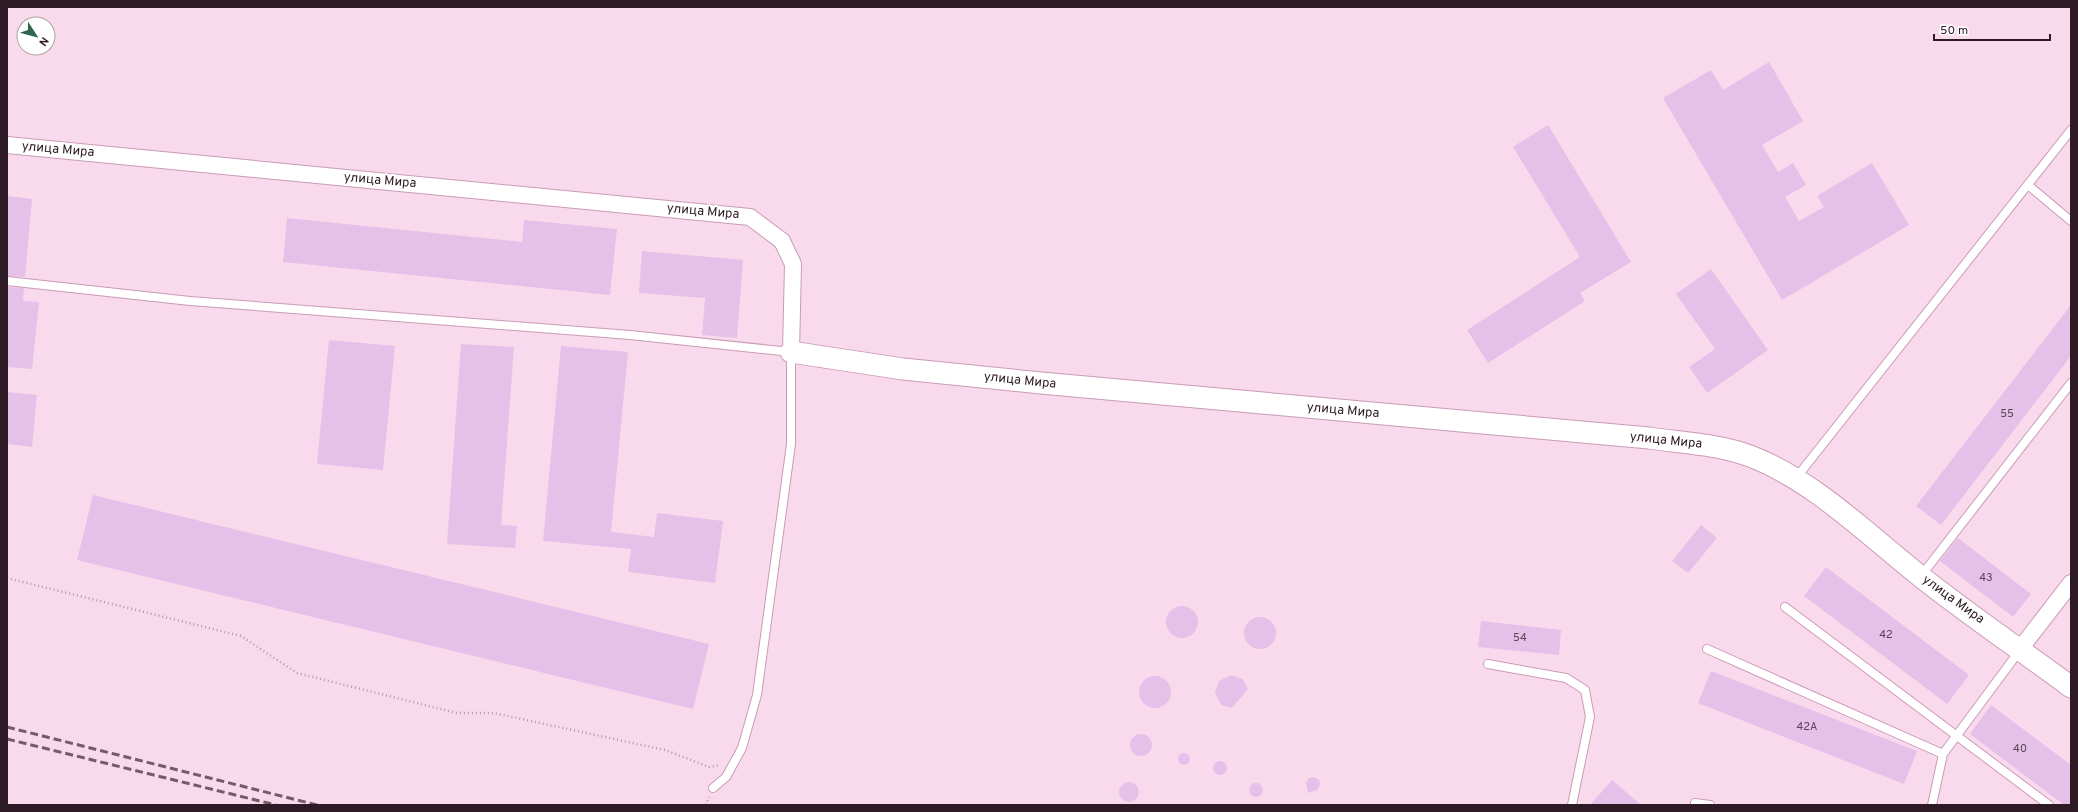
<svg xmlns="http://www.w3.org/2000/svg" width="2078" height="812" font-family="Overpass,sans-serif">
<style>
.building{fill:#e5c0e9}
.lines{fill:none;stroke-linecap:round;stroke-linejoin:round}
.service-casing{stroke:#cb9ab7;stroke-width:10}
.minor-casing{stroke:#cb9ab7;stroke-width:18}
.tertiary-casing{stroke:#cb9ab7;stroke-width:23}
.path{stroke:#b399a8;stroke-width:2.5;stroke-dasharray:1 3;stroke-linecap:butt}
.service{stroke:#fff;stroke-width:8}
.minor{stroke:#fff;stroke-width:16}
.tertiary{stroke:#fff;stroke-width:21}
.rail{stroke:#735c6a;stroke-width:3;stroke-dasharray:8 4;stroke-linecap:butt}
.labels{text-anchor:middle;dominant-baseline:central;stroke-width:4;stroke-linejoin:round;paint-order:stroke}
.number-label{font-size:11px;fill:#5b4456}
.street-label{font-size:13px;fill:#2d1a25;stroke:#fff}
</style>
<rect width="100%" height="100%" fill="#f9daec"/>
<!-- building -->
<path class="building" d="M1769 62 1803 121 1762 145 1778 172 1793 163 1806 185 1785 197 1799 221 1824 207 1817 196 1872 163 1909 225 1782 300 1663 98 1711 70 1723 90Z
M1548 125 1631 262 1580 293 1585 301 1488 363 1467 330 1580 257 1513 147Z
M7 196 32 199 25 277 7 276Z
M287 218 522 242 524 220 617 229 610 295 283 262Z
M642 251 743 260 737 338 702 335 705 298 639 293Z
M1711 269 1768 350 1707 393 1689 367 1715 349 1676 294Z
M7 287 24 288 23 301 39 302 32 369 7 367Z
M2071 305V356L1941 525 1916 506Z
M329 340 395 346 383 470 317 464Z
M461 344 514 347 501 525 517 526 515 548 447 544Z
M561 346 628 352 611 532 654 537 657 513 723 521 715 583 628 572 631 549 543 541Z
M7 392 37 395 32 447 7 444Z
M93 495 709 644 693 709 77 560Z
M1701 525 1717 538 1688 573 1672 561Z
M1958 538 2031 594 2013 617 1940 561Z
M1826 567 1969 675 1947 704 1804 596Z
M1166 622a16 16 0 1 1 32 0a16 16 0 1 1-32 0Z
M1244 633a16 16 0 1 1 32 0a16 16 0 1 1-32 0Z
M1481 621 1561 630 1559 655 1478 647Z
M1711 671 1917 751 1904 784 1698 703Z
M1231 675 1243 679 1248 689 1232 708 1221 705 1215 693 1219 681Z
M1139 692a16 16 0 1 1 32 0a16 16 0 1 1-32 0Z
M1991 705 2071 765V805H2064L1970 734Z
M1130 745a11 11 0 1 1 22 0a11 11 0 1 1-22 0Z
M1178 759a6 6 0 1 1 12 0a6 6 0 1 1-12 0Z
M1213 768a7 7 0 1 1 14 0a7 7 0 1 1-14 0Z
M1314 777 1319 780 1320 785 1317 790 1308 793 1306 783 1309 778Z
M1612 780 1641 805H1590Z
M1119 792a10 10 0 1 1 20 0a10 10 0 1 1-20 0Z
M1249 790a7 7 0 1 1 14 0a7 7 0 1 1-14 0Z"/>
<g class="lines">
<!-- service casing -->
<g class="service-casing">
<path id="service" d="M2028 185 2071 221
M7 281 190 301 630 335 791 352V444L757 695 742 748 726 777 713 788
M1796 478 2071 130
M1921 576 2071 383
M1785 607 2049 805
M1707 649 1943 754
M1488 664 1566 678 1585 690 1590 717 1572 805
M1695 803 1710 805
M1932 805 1943 754 2020 650"/>
</g>
<!-- minor casing -->
<g class="minor-casing">
<path id="minor" d="M7 145 750 217 782 241 793 264 791 352
M2020 649 2071 583"/>
</g>
<!-- tertiary casing -->
<g class="tertiary-casing">
<path id="tertiary" d="M791 352 903 369 1041 383 1649 438C1682 443 1718 444 1750 456 1813 480 1867 534 1920 576 1969 615 2021 650 2071 687"/>
</g>
<!-- path -->
<path class="path" d="M7 578 241 636 297 673 457 713H494L665 750 709 767 720 765
M706 805 709 797"/>
<!-- service -->
<use href="#service" class="service"/>
<!-- minor -->
<use href="#minor" class="minor"/>
<!-- tertiary -->
<use href="#tertiary" class="tertiary"/>
<!-- rail -->
<path class="rail" d="M7 727 317 805
M7 739 276 805"/>
</g>
<g class="labels">
<!-- number labels -->
<g class="number-label">
<text x="2007" y="414">55</text>
<text x="1986" y="578">43</text>
<text x="1886" y="635">42</text>
<text x="1520" y="638">54</text>
<text x="1807" y="727">42А</text>
<text x="2020" y="749">40</text>
</g>
<!-- street labels -->
<g class="street-label">
<text transform="translate(58 150) rotate(5)">улица Мира</text>
<text transform="translate(380 181) rotate(5)">улица Мира</text>
<text transform="translate(703 212) rotate(5)">улица Мира</text>
<text transform="translate(1020 381) rotate(6)">улица Мира</text>
<text transform="translate(1343 411) rotate(5)">улица Мира</text>
<text transform="translate(1666 441) rotate(6)">улица Мира</text>
<text transform="translate(1953 600) rotate(36)">улица Мира</text>
</g>
</g>
<!-- border -->
<rect width="2078" height="812" fill="none" stroke="#2d1a25" stroke-width="16"/>
<!-- north arrow -->
<g transform="translate(36 36) rotate(126)"><circle r="19" fill="#ffffff" stroke="#aba3a8"/>
<path d="M0-3L7 15L0 10L-7 15Z" fill="#2e664e"/>
<text y="-6" font-size="11" font-weight="bold" text-anchor="middle" fill="#2d1a25">N</text>
</g>
<!-- scale -->
<path d="M1934 34v6h116v-6" fill="none" stroke="#2d1a25" stroke-width="2"/>
<text x="1940" y="34" font-size="12" fill="#2d1a25" stroke="#ffffff" stroke-width="3" paint-order="stroke">50 m</text>
</svg>
